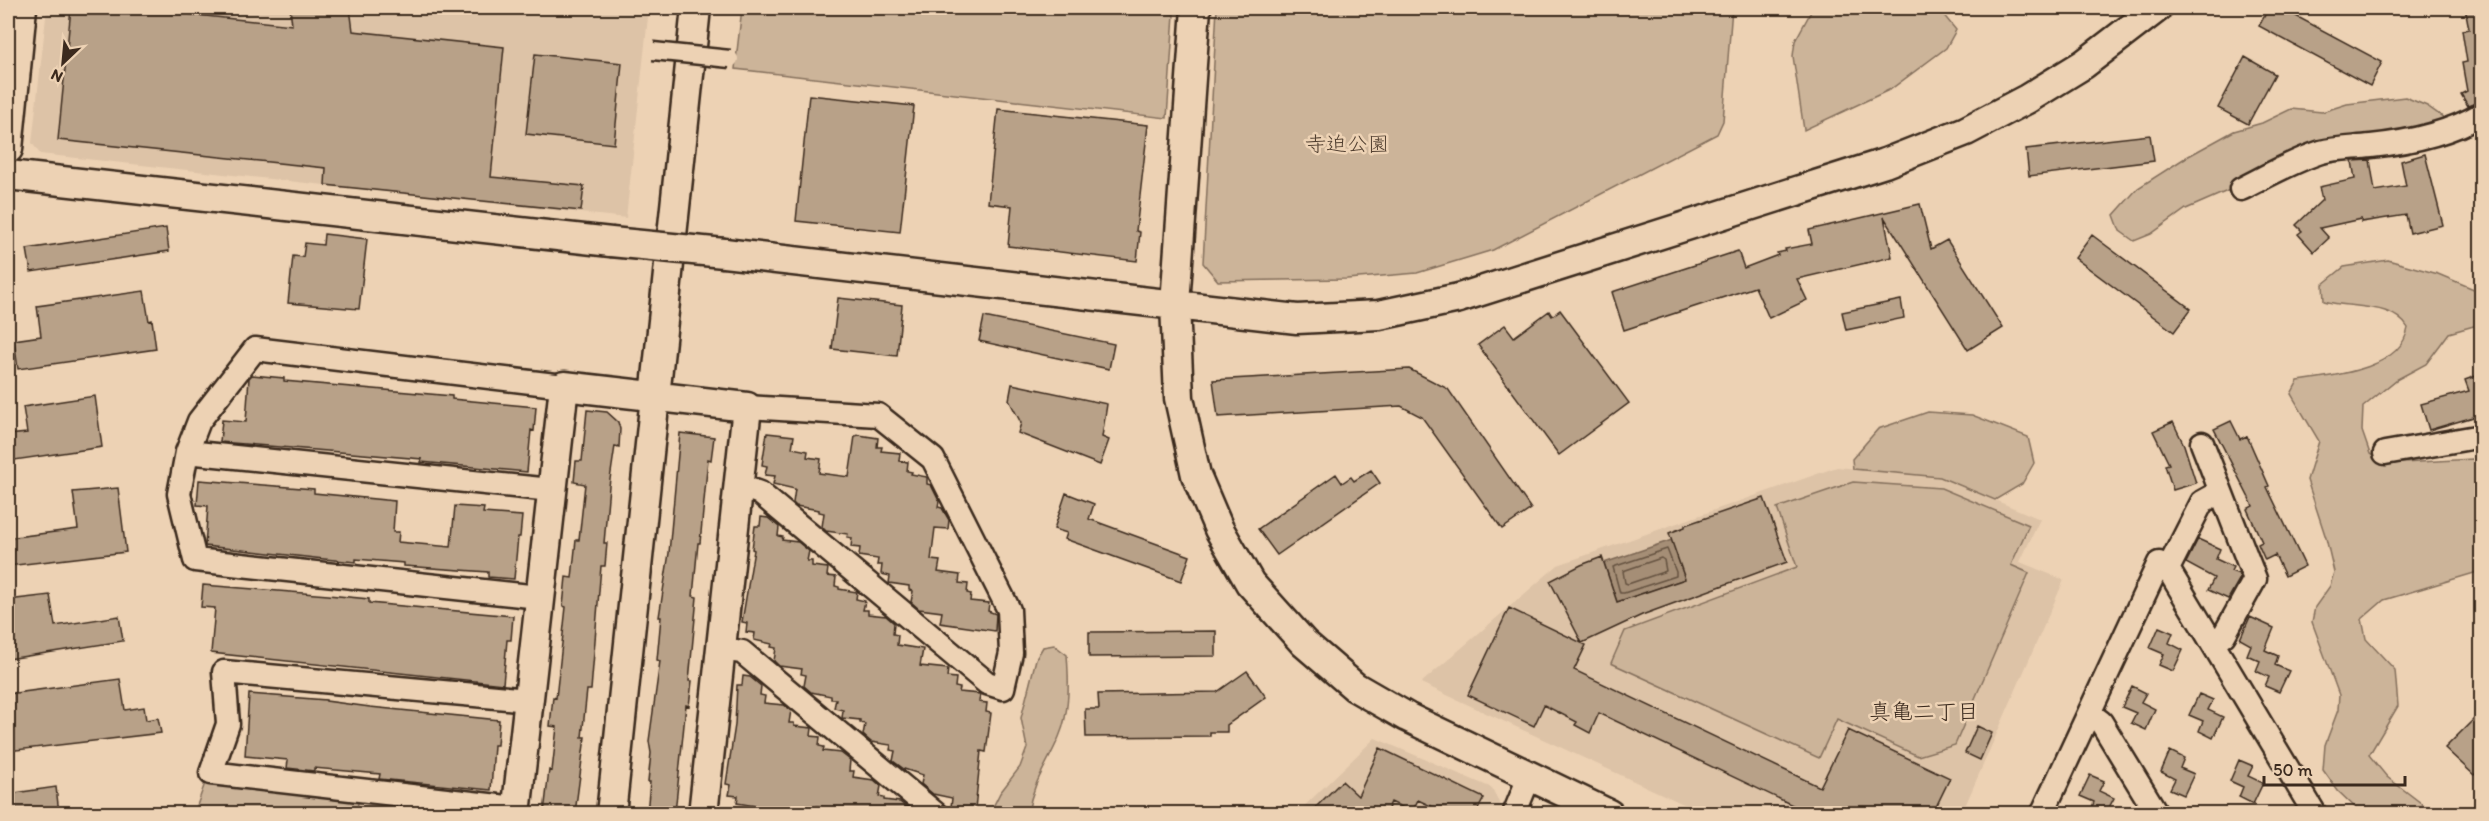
<svg xmlns="http://www.w3.org/2000/svg" width="2489" height="821" font-family="Itim,'Klee One',sans-serif">
<style>
.built{fill:#ddc3a7}
.green{fill:#ccb499;stroke:#846f5c;stroke-width:1.5}
.water{fill:#a58e76;stroke:#7b6653;stroke-width:1.5}
.lines{fill:none;stroke-linecap:round;stroke-linejoin:round}
.shore{stroke:#655241;stroke-width:1.5}
.building{fill:#b8a188;stroke:#3b2a1e;stroke-width:1.5}
.minor-casing{stroke:#3b2a1e;stroke-width:27}
.tertiary-casing{stroke:#3b2a1e;stroke-width:33}
.minor{stroke:#edd2b4;stroke-width:22}
.tertiary{stroke:#edd2b4;stroke-width:28}
.pedestrian-bridge-casing{stroke:#3b2a1e;stroke-width:21;stroke-linecap:butt}
.tertiary-bridge-casing{stroke:#3b2a1e;stroke-width:33;stroke-linecap:butt}
.pedestrian-bridge{stroke:#edd2b4;stroke-width:16}
.tertiary-bridge{stroke:#edd2b4;stroke-width:28}
.labels{text-anchor:middle;dominant-baseline:central;stroke-width:5;stroke-linejoin:round;paint-order:stroke}
.park-label{font-size:21px;fill:#513f30;stroke:#edd2b4}
.neighbourhood-label{font-size:22px;fill:#3b2a1e;stroke:#edd2b4}
</style>
<rect width="100%" height="100%" fill="#edd2b4"/>
<filter id="ink" filterUnits="userSpaceOnUse"><feTurbulence type="fractalNoise" baseFrequency=".0167" numOctaves="2"/><feDisplacementMap in="SourceGraphic" scale="12" xChannelSelector="R" yChannelSelector="G"/><feConvolveMatrix kernelMatrix="1 2 1 2 8 2 1 2 1" color-interpolation-filters="sRGB"/></filter>
<g filter="url(#ink)">
<!-- built -->
<path class="built" d="M47 8H649L626 218 40 154 32 143Z
M1837 467 1940 477 2040 519 2020 562 2064 580 1962 813H1703L1421 683 1558 565Z
M1375 738 1492 788 1502 809 1500 814H1296Z"/>
<!-- green -->
<path class="green" d="M742 8H1110L1174 14 1167 118 735 69Z
M1217 8H1732L1723 121 1717 134 1493 250 1417 273 1347 279 1218 281 1203 263Z
M1813 8H1938L1956 30 1946 48 1891 89 1804 130 1793 56 1795 41Z
M2405 97 2427 106 2444 118 2438 125 2232 189 2186 209 2151 234 2134 241 2120 231 2114 215 2138 188 2185 158 2234 131 2262 123 2291 109 2322 112 2347 104Z
M2388 260 2438 274 2481 292V324L2449 333 2426 364 2396 380 2363 407 2362 431 2370 454 2385 464 2473 459 2481 461V571L2384 600 2362 619 2366 639 2395 670 2398 706 2369 755 2387 777 2434 813H2361L2338 791 2323 770 2325 745 2338 710 2339 695 2312 622 2315 607 2330 586 2334 572 2326 538 2307 480 2319 441 2291 394 2298 381C2332 376 2401 370 2408 328 2393 302 2352 309 2324 301L2323 284 2344 267Z
M1928 412 1972 415 2028 437 2034 463 2022 484 1995 500 1940 477 1853 469 1852 459 1878 429Z
M1853 482 1941 488 2029 525 2011 565 2029 573 1955 745 1918 756 1837 719 1819 758 1611 663 1625 631 1797 567 1777 508Z
M1054 645 1067 655C1069 681 1070 712 1059 737 1047 766 1033 781 1028 813H990L1000 793 1020 767 1027 748 1021 718 1036 659 1043 647Z
M205 783 358 802 357 813 194 814Z"/>
<!-- water -->
<path class="water" d="M1672 540 1685 579 1617 602 1604 563Z"/>
<g class="lines">
<!-- shore -->
<path class="shore" d="M1667 549 1676 572V576L1624 593H1620L1613 567Z
M1661 558 1664 560 1666 571 1628 584 1625 583 1623 571Z"/>
</g>
<!-- building -->
<path class="building" d="M71 8H128L292 25 290 8H350L353 31 504 47 491 177 584 186 581 211 325 185 326 168 58 140Z
M2269 8H2281L2382 62 2370 86 2259 26Z
M2465 8H2481V101L2468 106 2461 94 2467 91 2462 63 2467 62 2462 30 2469 29Z
M535 54 622 63 614 144 526 134Z
M2245 57 2275 74 2248 124 2218 108Z
M809 95 914 106 900 232 796 221Z
M998 109 1148 125 1136 231 1140 232 1137 261 1008 246 1012 206 988 203Z
M2150 135 2154 161 2029 176 2026 149Z
M2425 154 2443 225 2410 233 2406 215 2361 222V219L2320 228 2329 238 2314 252 2298 234 2302 231 2296 225 2322 200 2319 187 2355 179 2352 161 2370 160 2375 191 2406 186 2401 161Z
M1920 204 1931 249 1947 240 2003 328 1968 350 1884 217 1892 257 1797 279 1807 300 1769 318 1755 287 1624 330 1612 292 1738 251 1744 268 1778 255 1777 253 1786 251 1785 249 1812 244 1809 230Z
M166 228 169 251 31 272 27 249Z
M324 234 367 239 359 309 288 303 293 256 303 257 305 243 323 245Z
M2092 235 2191 309 2174 332 2075 258Z
M144 291 149 321 152 320 156 349 18 369 14 340 41 336 37 306Z
M838 298 902 305 897 356 832 349Z
M1901 300 1904 318 1846 330 1842 312Z
M1560 310 1629 403 1559 455 1478 345 1505 325 1514 337 1549 311 1552 316Z
M984 317 1114 344 1109 369 979 341Z
M1409 369 1448 389 1531 509 1502 529 1422 417 1401 406 1218 417 1213 380Z
M2481 374V419L2478 420 2477 416 2429 430 2421 404 2469 391 2465 380Z
M252 375 284 378V381L452 396V399L536 407 534 431 531 430 527 472 421 462 422 459 220 442 222 420 246 422 249 378Z
M1012 384 1107 404 1102 437 1109 440 1100 465 1018 433 1021 423 1009 400Z
M95 396 102 447 8 461V435L27 433 23 407Z
M587 410 607 412 618 422 620 429 619 447 615 446 609 486 604 543H607L605 566H601L591 690H587L582 737H585L575 813H544L549 770 552 771 557 727 550 726 553 697 556 698 566 607 563 606 566 577 572 578 576 540H579L585 484 574 482 576 461H582Z
M2231 421 2240 439 2247 436 2269 486 2267 487 2305 566 2285 576 2275 555 2265 560 2258 544 2262 542 2247 509 2253 506 2214 429Z
M2173 422 2184 445 2196 483 2173 490 2165 465 2169 464 2153 431Z
M680 433 714 437 711 460 708 459 700 543H698L693 596 697 597 689 681H692L689 706 686 705 675 813H647L650 782H648L651 753 649 741 660 661 657 660 661 617H659L669 553Z
M767 433 794 436 792 448 808 451 807 457 821 459 819 473 849 477 855 436 859 435 878 438 877 447H882L881 451 900 453 899 461 908 462 907 471 912 472 911 474 927 477V484L931 485 939 501 938 507 942 508 949 520 948 529 935 528 931 560 940 561 938 572 960 575 959 583 968 584 967 593 971 594 970 601 989 603 988 611 996 614 995 631 940 623 942 612 919 609 911 602 913 591 909 590V586L889 583 890 576 881 574 882 565H877L878 559 859 556 860 548 851 547 852 538 847 537 848 534 826 531 822 527 824 513 819 512V510L796 506 793 503 795 489 773 484 775 476 765 475 767 466 762 465Z
M1371 470 1380 483 1277 555 1258 529 1336 474 1342 483 1351 477 1354 481Z
M199 480 314 489V493L395 501 393 532H399L398 542 451 547 455 506 484 508 483 513 522 516 520 537H518L514 579 488 577V572L404 566V563L356 559V562L324 559 205 546 208 506 197 505Z
M118 488 126 552 8 566V538L78 529 73 492Z
M1066 493 1094 504 1089 519 1190 556 1181 581 1065 539 1067 533 1054 529Z
M1764 498 1787 562 1642 615 1582 643 1550 581 1581 565 1602 557 1617 602 1685 579 1669 533 1685 527V525Z
M761 517 768 518 779 527 778 536 783 537 782 540 798 542 809 551 807 561H812V566L828 568 827 576 836 577 835 586 839 587V589L857 592 856 599 865 601 863 610H868V614L886 616 894 623 893 634 898 635 897 645 923 649 920 666 948 669 947 677 956 678 955 687 960 688 959 692 980 694 979 702 987 703 986 712 991 713 986 752 981 751 975 809 951 807 952 798 933 794 921 784 923 775 904 769 893 761 895 751 890 750 891 745 871 742 863 735 865 724 860 723V720L842 718 843 710 834 708 836 699H831V696L811 692 804 686 806 675 801 674 802 669 779 666 774 661 776 648 771 647 772 644 754 640 755 633 746 632 747 623 742 622 754 550 752 549 755 526H760Z
M2198 539 2220 549 2216 559 2233 567 2231 571 2239 574 2240 578 2228 599 2208 590 2214 578 2186 563Z
M203 585 328 595 369 599V603L513 616 511 640H507L503 684 211 653 215 608 201 607Z
M50 595 55 626 119 616 123 641 8 659V600Z
M1509 608 1586 645 1574 670 1820 787 1848 730 1950 778 1933 813H1809L1599 713 1590 733 1575 725 1577 722 1544 705 1534 726 1468 695Z
M2250 617 2274 628 2265 650 2278 656 2275 665 2289 671 2279 692 2265 686 2269 677 2256 671 2260 661 2247 655 2251 645 2240 639Z
M2159 627 2173 633 2169 643 2183 650 2173 671 2159 665 2164 654 2150 648Z
M1216 631V656L1089 657V632Z
M1247 671 1266 697 1227 725V732H1210V736L1086 737 1085 709H1099L1098 694 1217 692Z
M743 676 750 677 761 686 760 695 765 696 764 703 784 705 791 710 789 723H794V726L812 728 811 736 820 737 819 746 824 747 823 751 841 753 850 760 849 771H854L853 777 874 780 881 786 879 797 884 798V800L900 802 912 813H873L817 806 816 813H759L760 811 755 810 756 806 737 803 738 796 729 795 731 785 726 784 735 725 737 685H742Z
M120 679 125 710 144 707 146 720 158 718 161 733 8 751V694Z
M2132 686 2146 693 2141 702 2155 709 2146 730 2131 723 2136 713 2122 707Z
M249 694 326 700V701L370 707 499 720 497 745H494L491 790 379 779 380 774 314 768V771L287 768 288 760 245 756Z
M2199 694 2213 700 2208 710 2223 717 2213 738 2199 731 2203 721 2189 715Z
M2481 712V768L2474 775 2445 748Z
M1977 726 1992 733 1980 760 1965 753Z
M1380 748 1484 798 1476 813H1446L1418 800 1412 812 1391 802 1386 813H1310L1342 781 1358 796Z
M2170 751 2184 758 2180 768 2194 774 2184 795 2170 789 2175 779 2161 772Z
M2239 760 2253 766 2248 776 2263 783 2253 804 2239 797 2243 787 2230 781Z
M2090 775 2104 781 2099 791 2114 798 2106 813H2090L2094 802 2080 796Z
M56 787 59 813H8V794Z"/>
<g class="lines">
<!-- minor casing -->
<g class="minor-casing">
<path id="minor" d="M2241 189C2267 176 2293 161 2321 152 2336 148 2355 148 2371 146 2410 142 2448 134 2482 114
M2202 443 2255 579 2224 635 2213 643
M187 452 551 490
M2385 453 2482 436
M738 485 760 493 987 683 1003 688 1011 653 1009 610 933 459 878 415 747 407
M2168 569 2202 502 2220 492
M539 597 195 560 179 494 187 452 199 421 255 349 564 386
M721 649 742 652 936 814
M2089 713 2101 722 2157 814
M516 808 211 773 228 724 224 672 529 700
M1514 814 1530 775
M2042 814 2159 563 2168 569 2315 814"/>
</g>
<!-- tertiary casing -->
<g class="tertiary-casing">
<path id="tertiary" d="M1196 8 1175 304 1179 398 1196 475 1219 529 1250 583 1304 643 1355 687 1407 717 1609 814
M8 149 22 8
M8 175 611 242
M724 253 1297 319 1379 315 1459 298 1885 163 1966 131 2027 99 2084 64 2157 8
M516 814 564 386 747 407 703 814
M611 814 696 8"/>
</g>
<!-- minor -->
<use href="#minor" class="minor"/>
<!-- tertiary -->
<use href="#tertiary" class="tertiary"/>
<!-- pedestrian-bridge casing -->
<g class="pedestrian-bridge-casing">
<path id="pedestrian-bridge" d="M653 51 730 59"/>
</g>
<!-- tertiary-bridge casing -->
<g class="tertiary-bridge-casing">
<path id="tertiary-bridge" d="M611 242 724 253"/>
</g>
<!-- pedestrian-bridge -->
<use href="#pedestrian-bridge" class="pedestrian-bridge"/>
<!-- tertiary-bridge -->
<use href="#tertiary-bridge" class="tertiary-bridge"/>
</g>
</g>
<g class="labels">
<!-- park labels -->
<g class="park-label">
<text x="1347" y="143">寺迫公園</text>
</g>
<!-- neighbourhood labels -->
<g class="neighbourhood-label">
<text x="1924" y="711">真亀二丁目</text>
</g>
</g>
<!-- margin -->
<rect width="2489" height="821" fill="none" stroke="#edd2b4" stroke-width="30"/>
<rect x="15" y="15" width="2459" height="791" fill="none" stroke="#3b2a1e" stroke-width="2" filter="url(#ink)"/>
<!-- north arrow -->
<g transform="translate(63 63) rotate(206)" stroke="#edd2b4" stroke-width="4.5" paint-order="stroke">
<path d="M0-4.5L10 22L0 15L-10 22Z" fill="#3b2a1e"/>
<text y="-9" font-size="16" font-weight="bold" text-anchor="middle" fill="#3b2a1e">N</text>
</g>
<!-- scale -->
<path d="M2264 776v9h141v-9" fill="none" stroke="#3b2a1e" stroke-width="3"/>
<text x="2273" y="776" font-size="18" fill="#3b2a1e" stroke="#edd2b4" stroke-width="4.5" paint-order="stroke">50 m</text>
</svg>
